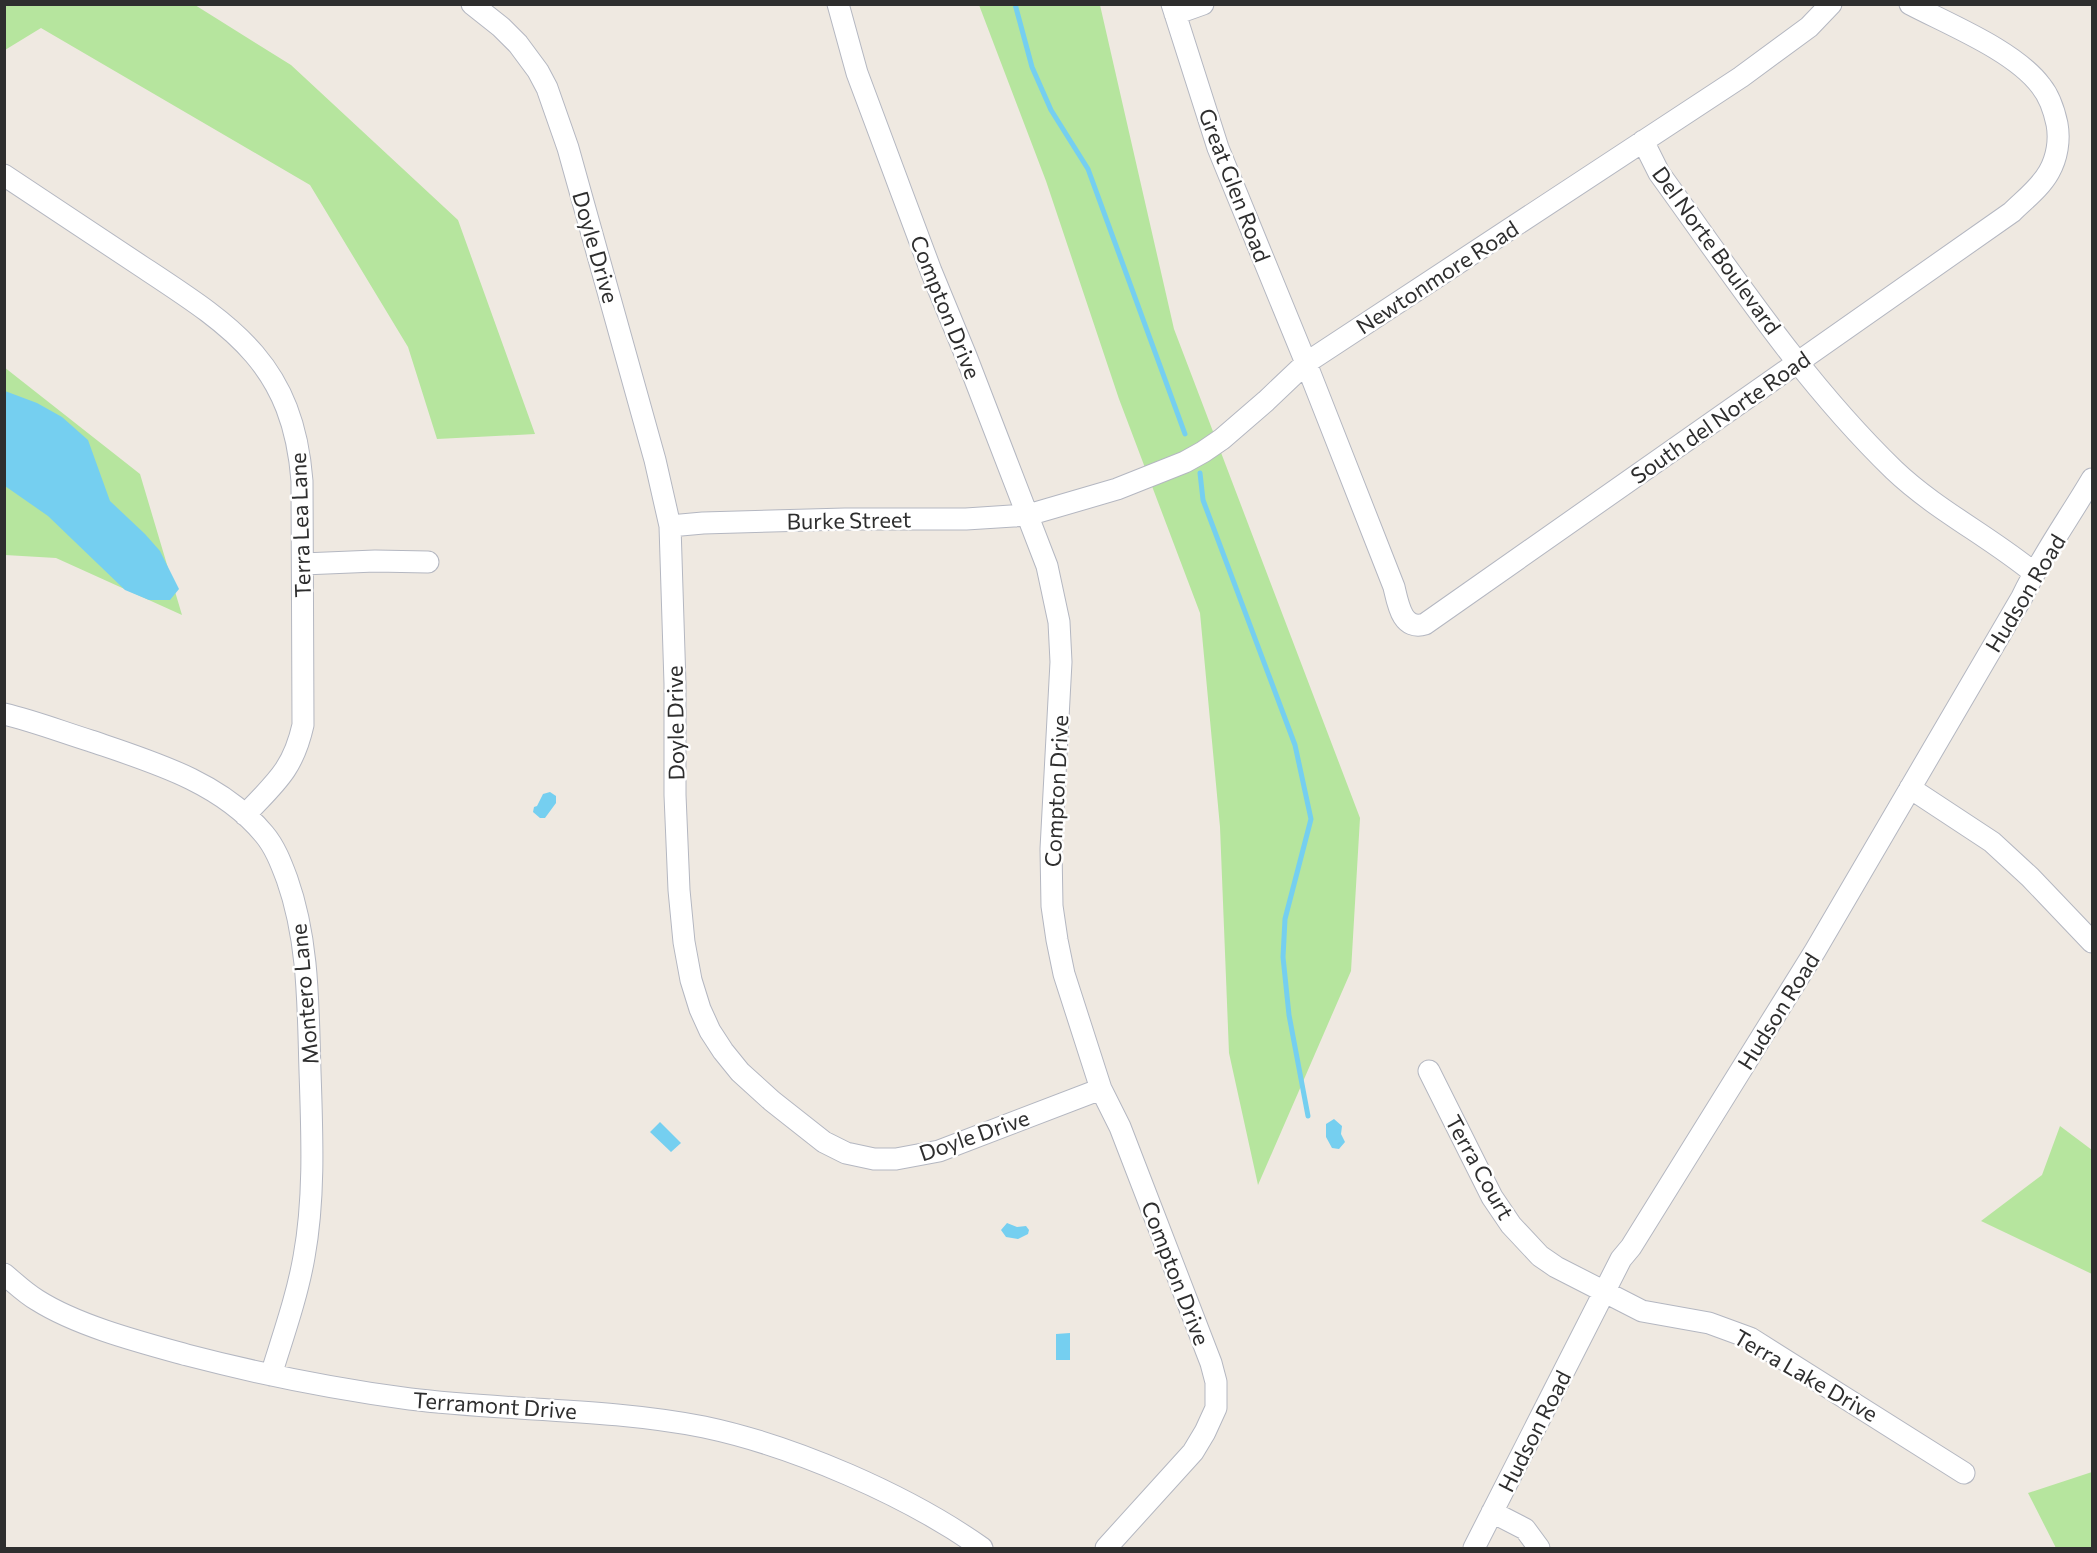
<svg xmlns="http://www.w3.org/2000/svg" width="2097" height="1553" font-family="Commissioner,sans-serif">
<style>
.green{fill:#b6e59e}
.water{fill:#75cff0}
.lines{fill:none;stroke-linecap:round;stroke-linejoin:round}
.stream{stroke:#75cff0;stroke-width:5}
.minor-casing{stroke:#b4b7c1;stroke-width:23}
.minor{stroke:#fff;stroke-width:21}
.labels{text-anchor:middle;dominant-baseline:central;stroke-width:5;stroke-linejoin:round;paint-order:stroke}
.street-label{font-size:22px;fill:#2e2e2e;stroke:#fff}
</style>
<rect width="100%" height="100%" fill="#efe9e1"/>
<!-- green -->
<path class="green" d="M5 4 195 5 291 65 458 220 535 434 437 439 408 347 310 185 41 28 5 50Z
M979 5H1100L1174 329 1360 818 1351 971 1258 1185 1229 1053 1220 827 1200 613 1119 399 1046 181Z
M4 367 140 474 182 615 56 558 5 555Z
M2060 1126 2092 1150V1274L1981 1221 2042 1175Z
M2092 1472V1548H2056L2028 1493Z"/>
<!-- water -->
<path class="water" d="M5 391 37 403 62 417 88 440 110 501 145 534 160 551 179 589 170 600H149L125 590 48 516 5 486Z
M550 792 556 796V803L545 818H540L533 812 534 807 537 806 543 794Z
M1334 1119 1342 1126 1341 1134 1345 1142 1339 1149 1332 1148 1326 1137V1124Z
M660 1122 681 1143 671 1152 650 1132Z
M1007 1223 1017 1227 1026 1226 1029 1230 1028 1234 1018 1239 1006 1237 1001 1230Z
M1070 1333V1360H1056V1334Z"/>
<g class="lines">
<!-- stream -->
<path class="stream" d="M1015 4 1032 67 1051 110 1088 169 1185 434
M1200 473 1203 500 1295 745 1311 819 1285 919 1283 957 1289 1015 1308 1116"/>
<!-- minor casing -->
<g class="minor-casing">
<path id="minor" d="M472 4 501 27 518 44 538 71 547 88 568 148 655 460 670 526 675 684V795L679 890 684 942 691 980 700 1009 710 1031 723 1051 740 1072 772 1101 824 1142 846 1153 874 1159H896L939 1151 1101 1089
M838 4 857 73 931 271 966 356 1047 566 1059 622 1061 662 1051 849 1052 906 1057 940 1064 974 1101 1089 1120 1127 1211 1363 1216 1382V1408L1205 1432 1193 1452 1106 1548
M1172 4 1218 148 1306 363 1394 587C1398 604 1402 631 1425 624L2012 212C2024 200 2040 188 2049 172 2057 158 2060 140 2057 124 2054 110 2050 97 2041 86 2015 51 1950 25 1910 4
M1175 14 1203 4
M1643 141 1659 173C1733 275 1803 382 1894 470 1936 510 1989 536 2034 573
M4 175C50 206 96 236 141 266 232 326 293 363 302 481L303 725C293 770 275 783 245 815
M670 526 703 523 845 519H966L1028 515 1117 489 1185 462 1203 452 1222 439 1266 401 1306 363 1741 77 1809 27 1831 4
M303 564 375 561 428 562
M4 714C34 721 62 732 91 741 153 762 221 782 264 834 275 847 281 863 287 879 309 941 308 1007 310 1071 312 1133 315 1197 304 1257 297 1297 283 1336 271 1375
M1910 788 1992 842 2030 877 2092 942
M1429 1071 1492 1197 1511 1225 1540 1256 1556 1267 1642 1311 1709 1323 1750 1338 1964 1473
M4 1274C15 1283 25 1293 37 1300 78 1326 140 1342 187 1355 260 1374 335 1389 410 1399 508 1411 607 1408 704 1427 794 1446 907 1495 982 1548
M1492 1512 1525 1529 1539 1548
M1474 1548 1621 1259 1631 1247 1815 951 2022 597C2041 557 2069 518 2092 479"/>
</g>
<!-- minor -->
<use href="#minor" class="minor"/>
</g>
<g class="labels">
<!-- street labels -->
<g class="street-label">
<text transform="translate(1235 185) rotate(69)">Great Glen Road</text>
<text transform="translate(596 247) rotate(74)">Doyle Drive</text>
<text transform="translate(1717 250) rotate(54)">Del Norte Boulevard</text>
<text transform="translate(1437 277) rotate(-33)">Newtonmore Road</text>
<text transform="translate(946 307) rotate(68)">Compton Drive</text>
<text transform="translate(1720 417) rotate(-35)">South del Norte Road</text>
<text transform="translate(849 520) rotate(-1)">Burke Street</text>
<text transform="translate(300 525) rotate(-92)">Terra Lea Lane</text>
<text transform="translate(2025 593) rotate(-59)">Hudson Road</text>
<text transform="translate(675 723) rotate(-91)">Doyle Drive</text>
<text transform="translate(1056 791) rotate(-87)">Compton Drive</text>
<text transform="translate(304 994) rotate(-95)">Montero Lane</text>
<text transform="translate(1778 1011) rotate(-58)">Hudson Road</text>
<text transform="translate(974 1135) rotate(-19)">Doyle Drive</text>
<text transform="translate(1480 1167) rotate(61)">Terra Court</text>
<text transform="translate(1176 1273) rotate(69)">Compton Drive</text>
<text transform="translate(1806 1375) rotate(30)">Terra Lake Drive</text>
<text transform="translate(495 1405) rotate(4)">Terramont Drive</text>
<text transform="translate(1534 1431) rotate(-63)">Hudson Road</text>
</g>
</g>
<!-- border -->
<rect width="2097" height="1553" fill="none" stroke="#2e2e2e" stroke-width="12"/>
</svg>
